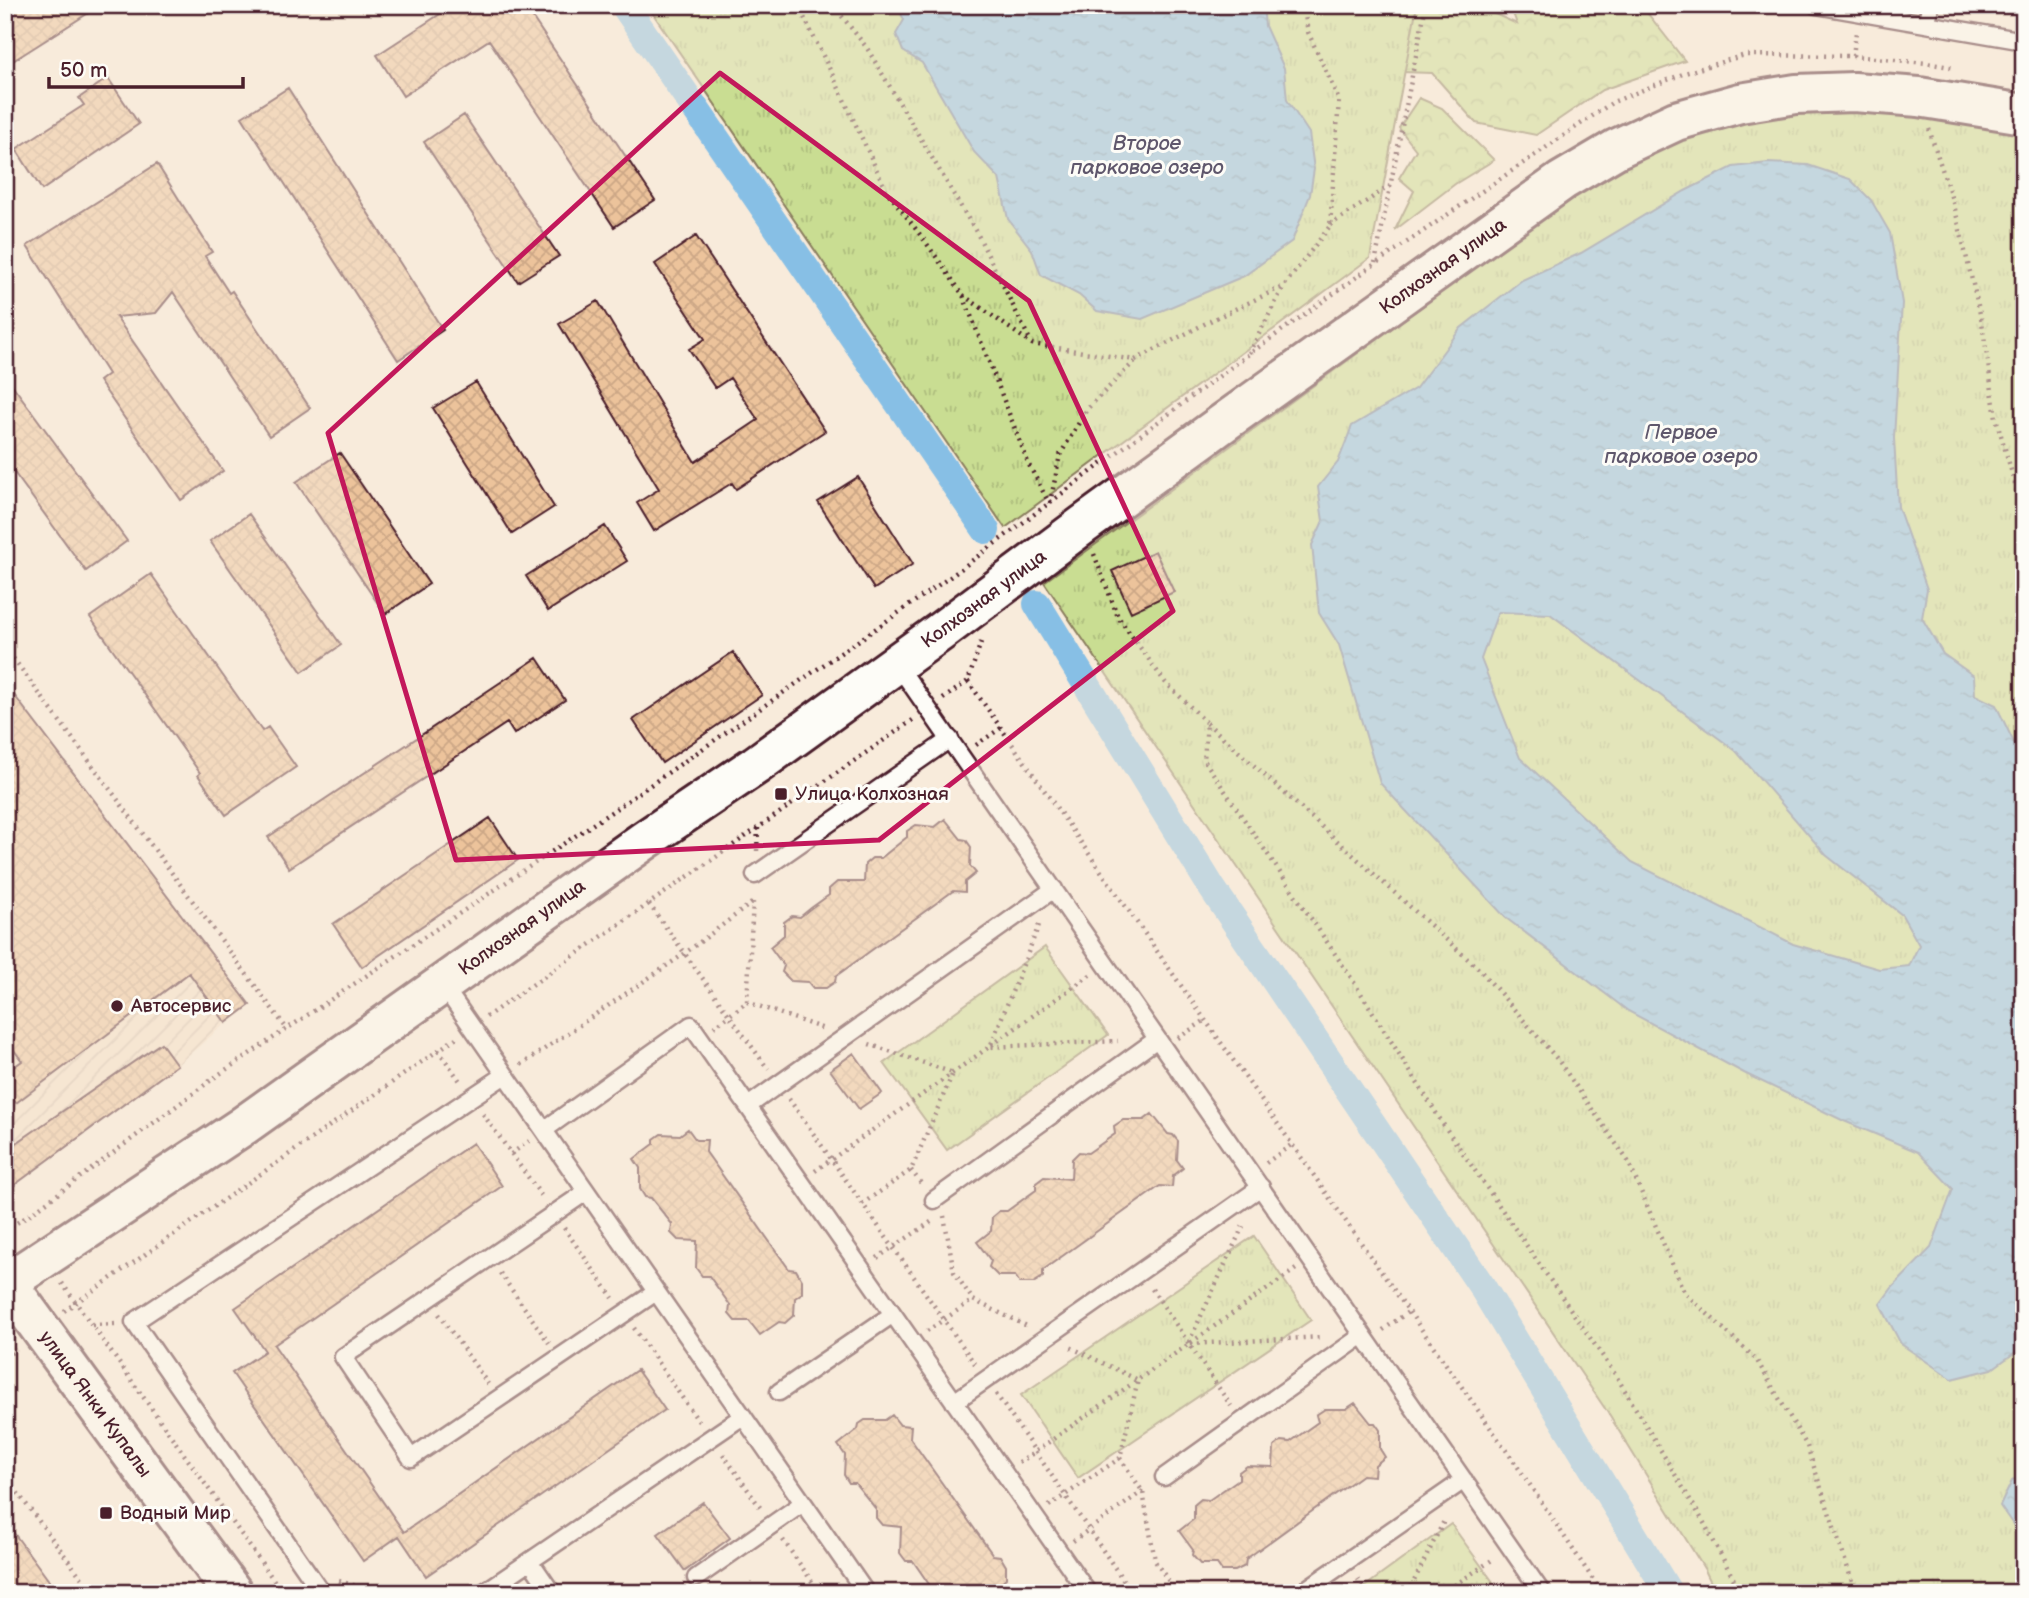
<svg xmlns="http://www.w3.org/2000/svg" width="2029" height="1598" font-family="'Balsamiq Sans',sans-serif">
<style>
.industrial{fill:url(#industrial-furrows)}
.forest{fill:url(#forest-crowns);stroke:#8a7e5e;stroke-width:2}
.park{fill:url(#park-tufts);stroke:#8a7e5e;stroke-width:2}
.water{fill:url(#water-ripples);stroke:#6f7f9b;stroke-width:2;fill-rule:evenodd}
.lines{fill:none;stroke-linecap:round;stroke-linejoin:round}
.canal{stroke:#87bfe5;stroke-width:28}
.building{fill:url(#building-cross-hatch);stroke:#4a1f2b;stroke-width:2}
.lane-casing{stroke:#4a1f2b;stroke-width:21}
.secondary-casing{stroke:#4a1f2b;stroke-width:44}
.path{stroke:#4a1f2b;stroke-width:4.5;stroke-dasharray:2 5;stroke-linecap:butt}
.lane{stroke:#fdfcf7;stroke-width:16}
.secondary{stroke:#fdfcf7;stroke-width:38}
.marked{fill:none;stroke:#c2185b;stroke-width:5;stroke-linejoin:round}
.poi-dot{fill:#4a1f2b;stroke:#fdfcf7;stroke-width:2.5}
.labels{text-anchor:middle;dominant-baseline:central;stroke-width:6;stroke-linejoin:round;paint-order:stroke}
.street-label{font-size:19px;fill:#4a1f2b;stroke:#fdfcf7}
.poi-label{font-size:19px;fill:#4a1f2b;stroke:#fdfcf7;text-anchor:start}
.water-label{font-size:21px;font-style:italic;fill:#5f576c;stroke:#fdfcf7}
</style>
<defs>
<pattern id="industrial-furrows" width="10" height="10" patternUnits="userSpaceOnUse" patternTransform="scale(1.75)"><rect width="10" height="10" fill="#f4dfc8"/><path d="M-1 1l2-2M0 10L10 0M9 11l2-2" fill="none" stroke="#d3bfac"/></pattern>
<pattern id="forest-crowns" width="20" height="18" patternUnits="userSpaceOnUse" patternTransform="scale(1.75)"><rect width="20" height="18" fill="#c9dd92"/><path d="M2 6a3 3 0 1 1 6 0M12 15a3 3 0 1 1 6 0" fill="none" stroke="#aebd7e"/></pattern>
<pattern id="park-tufts" width="24" height="20" patternUnits="userSpaceOnUse" patternTransform="scale(1.75)"><rect width="24" height="20" fill="#c9dd92"/><path d="M3 7l-1-3M5 7V3M7 7l1-3M15 17l-1-3M17 17v-4M19 17l1-3" fill="none" stroke="#aebd7e"/></pattern>
<pattern id="water-ripples" width="26" height="14" patternUnits="userSpaceOnUse" patternTransform="scale(1.75)"><rect width="26" height="14" fill="#87bfe5"/><path d="M2 4q2-2 4 0t4 0M15 11q2-2 4 0t4 0" fill="none" stroke="#709bba"/></pattern>
<pattern id="building-cross-hatch" width="8" height="8" patternUnits="userSpaceOnUse" patternTransform="scale(1.75)"><rect width="8" height="8" fill="#ecc39b"/><path d="M0 0l8 8M0 8l8-8" fill="none" stroke="#cca786"/></pattern>
</defs>
<rect width="100%" height="100%" fill="#f8ebdb"/>
<filter id="ink" filterUnits="userSpaceOnUse"><feTurbulence type="fractalNoise" baseFrequency=".0143" numOctaves="2"/><feDisplacementMap in="SourceGraphic" scale="14" xChannelSelector="R" yChannelSelector="G"/><feConvolveMatrix kernelMatrix="1 2 1 2 8 2 1 2 1" color-interpolation-filters="sRGB"/></filter>
<g filter="url(#ink)">
<!-- industrial -->
<path class="industrial" d="M5 683 250 1005 226 1023 177 1065 5 1192Z"/>
<!-- forest -->
<path class="forest" d="M1421 5H1475L1517 24 1510 5H1641L1685 61 1602 90 1536 135 1476 123 1432 73 1371 71 1383 38Z
M1419 98 1442 108 1494 160 1455 184 1395 230 1414 191 1399 178 1416 150 1399 128Z"/>
<!-- park -->
<path class="park" d="M647 5H1417L1370 258 1005 528Z
M1845 107 1914 113 2024 131V1593H1716L1705 1570 1606 1410 1044 582 1565 202 1617 169 1679 141 1739 121Z
M1045 947 1108 1035 947 1150 884 1063Z
M1254 1236 1311 1320 1078 1478 1021 1395Z
M1451 1524 1501 1593H1356Z"/>
<!-- water -->
<path class="water" d="M897 5H1263L1265 26 1284 68 1287 100 1309 133 1314 169 1310 195 1292 241 1244 276 1142 319 1097 311 1079 295 1041 275 1032 250 1008 219 999 178 974 152 922 63 903 51 896 34 904 20Z
M1768 163 1808 165 1850 179 1871 200 1890 233 1902 303 1894 438 1898 507 1927 589 1922 618 1943 654 1974 676 1975 695 1996 705 2016 747 2024 769V1346L1992 1369 1952 1379 1901 1344 1880 1304 1892 1288 1931 1248 1953 1189 1918 1152 1844 1121 1744 1073 1628 1011 1506 918 1380 783 1339 645 1319 613 1312 545 1323 521 1318 487 1338 462 1352 426 1416 388 1461 328 1522 280 1581 253 1685 191 1733 167ZM1498 612 1550 614 1736 751 1826 855 1902 915 1919 945 1909 966 1879 969 1793 944 1632 862 1520 758 1481 659Z
M2024 1473V1536L2019 1533 2000 1506 2012 1481Z"/>
<g class="lines">
<!-- canal -->
<path class="canal" d="M624 5 986 530
M1037 604 1212 888 1481 1285 1669 1593"/>
</g>
<!-- building -->
<path class="building" d="M5 5H101L5 66Z
M454 5H524L655 200 614 227 489 40 403 96 377 55Z
M108 78 139 124 42 190 16 149 84 105 79 98Z
M288 88 443 330 398 360 242 117Z
M464 115 559 256 518 282 424 142Z
M157 164 212 252 205 256 229 293 232 291 310 408 269 436 173 292 156 313 116 317 223 471 181 500 99 381 108 374 27 246Z
M696 236 825 431 736 489 732 483 654 531 637 503 659 489 559 324 598 301 695 462 758 420 730 378 715 388 689 349 705 339 655 264Z
M5 375 127 541 86 571 5 460Z
M476 382 554 507 512 534 433 408Z
M340 453 429 584 385 614 296 482Z
M858 477 913 564 874 589 818 502Z
M249 514 341 645 302 672 210 541Z
M605 526 627 561 548 611 526 576Z
M1155 551 1174 592 1131 612 1112 571Z
M151 574 262 731 268 727 296 767 226 815 198 775 200 773 90 617Z
M733 652 762 695 662 763 633 720Z
M537 658 565 700 514 734 507 723 289 868 268 837Z
M5 683 250 1005 226 1023 189 973 16 1103 5 1090V1073L22 1061 5 1038Z
M490 818 518 860 362 967 333 924Z
M945 819 961 839 966 840 971 847 970 866 976 873 965 882V892L953 891 836 976 835 982 826 988H813L808 982 791 981 782 972 784 966 770 947 784 935V922L792 916 800 917 811 908 829 895V889L837 882H864L865 864 872 858H881L907 837V831L916 825 935 827Z
M161 1043 177 1065 5 1192V1151Z
M854 1053 882 1093 859 1109 830 1070Z
M1152 1114 1168 1134 1173 1135 1178 1141 1177 1160 1183 1168 1173 1176 1172 1187 1160 1186 1043 1270V1277L1033 1283H1020L1015 1276H998L989 1267 991 1261 977 1242 991 1231 992 1217 999 1211H1007L1036 1190V1183L1044 1177 1071 1179 1072 1159 1079 1152 1088 1153 1115 1134 1114 1126 1123 1120H1144Z
M688 1129 696 1140H707L706 1152 789 1269 796 1270 802 1280V1293L795 1298 794 1315 785 1323 779 1322 760 1335 749 1321H735L729 1314 730 1305 709 1276H702L696 1268 697 1241 678 1240 671 1233 672 1224 651 1198 645 1197 640 1189V1168L634 1159 654 1144V1139L661 1134 680 1135Z
M473 1143 502 1186 274 1345 404 1532 637 1370 665 1410 426 1576 399 1536 363 1561 232 1373 265 1351 235 1308Z
M1355 1403 1371 1423H1375L1380 1430V1449L1385 1457 1375 1465 1374 1476 1362 1475 1246 1559 1245 1566 1235 1571H1222L1217 1564H1200L1192 1555 1193 1550 1179 1531 1194 1519V1505L1201 1499 1209 1500 1239 1479V1472L1247 1466 1273 1467 1274 1447 1281 1441 1290 1442 1318 1422 1316 1415 1325 1409H1346Z
M892 1415 900 1425 911 1426 910 1438 993 1555 1000 1556 1006 1566V1578L988 1593H935L913 1561H906L900 1553 901 1527 882 1525 876 1518V1509L855 1483H849L844 1475 845 1455 838 1445 858 1429 859 1424 865 1420H885Z
M703 1502 730 1538 685 1571 658 1534Z
M5 1521 58 1593H5Z"/>
<g class="lines">
<!-- lane casing -->
<g class="lane-casing">
<path id="lane" d="M1816 5 2024 41
M1927 24 1930 5
M897 664 1542 1593
M755 875 950 739
M442 984 866 1593
M748 1106 1054 889
M544 1130 691 1025 1088 1593
M586 1192 343 1357 411 1458 656 1292
M934 1200 1157 1039
M779 1392 893 1314
M954 1402 1261 1187
M1164 1477 1363 1335
M530 1561 552 1593
M696 1578 803 1503
M322 1593 134 1322 505 1075
M483 1593 743 1416
M1301 1593 1464 1480"/>
</g>
<!-- secondary casing -->
<g class="secondary-casing">
<g id="secondary">
<path id="s1" d="M7 1283 233 1593"/>
<path id="s2" d="M5 1284 243 1126 645 840 756 765 940 632 1083 525 1226 421 1562 181 1616 149 1676 121 1740 103 1796 94 1854 92 1919 97 2024 114"/>
</g>
</g>
<!-- path -->
<path class="path" d="M798 5 835 80 886 190 925 241 963 295 1029 465 1049 503
M833 5 867 48 979 237 1031 342
M1853 56 1856 32
M1929 129 1955 209 1982 322 1996 418 2024 515
M1330 225 1390 186
M1375 263 1426 5
M963 295 1032 344 1135 360 1214 319 1284 286 1330 226 1339 100 1308 32 1303 5
M1249 353 1284 286
M1050 503 1060 455 1087 409 1135 361
M1094 554 1118 617 1165 682 1207 723 1204 760 1352 979 1445 1127 1615 1374 1703 1521 1741 1593
M5 647 287 1029
M968 681 1522 1473 1602 1593
M943 699 968 681 981 642
M1207 723 1480 970 1558 1060 1628 1161 1684 1292 1756 1359 1807 1446 1856 1593
M976 745 1001 728
M757 851 758 828
M649 904 768 1069
M1039 925 990 1047 1118 1041
M747 1002 824 1029
M486 1017 913 720
M714 1027 747 1002 753 902
M1178 1038 1204 1021
M438 1050 460 1081
M521 1065 684 954 753 902
M789 1099 975 1364
M483 1114 543 1198
M511 1154 529 1141
M1266 1163 1291 1145
M911 1170 923 1186
M815 1171 1090 975
M862 1204 911 1170 953 1073 869 1044
M944 1216 954 1272 973 1300
M1243 1226 1188 1344 1323 1337
M564 1228 613 1298
M5 1230 28 1216 218 1075 620 806 950 577 1249 354 1375 264 1613 102 1685 73 1745 55 1853 56 1926 63 1956 68
M877 1258 934 1220
M500 1273 549 1343
M62 1283 283 1593
M1152 1289 1231 1406
M64 1311 456 1038
M439 1314 488 1384
M92 1325 116 1324
M634 1328 699 1422
M1383 1330 1408 1312
M927 1331 973 1300 1029 1327
M5 1358 16 1349
M996 1394 1132 1593
M723 1454 762 1510
M1120 1458 1143 1492 1155 1561 1172 1586 1193 1593
M1019 1463 1296 1269
M5 1476 93 1593
M1049 1506 1120 1458 1138 1380 1068 1346
M783 1540 820 1593
M1073 1541 1143 1491
M1358 1579 1367 1593
M339 1581 381 1593
M1163 1593 1172 1586
M1408 1593 1445 1519
M1443 1593 1495 1558"/>
<!-- lane -->
<use href="#lane" class="lane"/>
<!-- secondary -->
<use href="#secondary" class="secondary"/>
</g>
</g>
<!-- marked area -->
<path d="M0 0H2029V1598H0ZM720 73 1029 301 1173 611 879 840 456 860 328 433Z" fill="#f8ebdb" fill-opacity=".55" fill-rule="evenodd"/>
<path class="marked" d="M720 73 1029 301 1173 611 879 840 456 860 328 433Z"/>
<!-- markers -->
<g class="poi-dot">
<rect x="774" y="787" width="14" height="14" rx="3.5"/>
<circle cx="117" cy="1006" r="7"/>
<rect x="99" y="1506" width="14" height="14" rx="3.5"/>
</g>
<g class="labels">
<!-- street labels -->
<g class="street-label">
<text stroke="none"><textPath href="#s2" startOffset="1762">Колхозная улица</textPath></text>
<text stroke="none"><textPath href="#s2" startOffset="1195">Колхозная улица</textPath></text>
<text stroke="none"><textPath href="#s2" startOffset="628">Колхозная улица</textPath></text>
<text stroke="none"><textPath href="#s1" startOffset="150">улица Янки Купалы</textPath></text>
</g>
<!-- poi labels -->
<g class="poi-label">
<text x="795" y="794">Улица Колхозная</text>
<text x="131" y="1006">Автосервис</text>
<text x="120" y="1513">Водный Мир</text>
</g>
<!-- water labels -->
<g class="water-label">
<text x="1147" y="143">Второе<tspan x="1147" dy="24">парковое озеро</tspan></text>
<text x="1681" y="432">Первое<tspan x="1681" dy="24">парковое озеро</tspan></text>
</g>
</g>
<!-- margin -->
<rect width="2029" height="1598" fill="none" stroke="#fdfcf7" stroke-width="28"/>
<rect x="14" y="14" width="2001" height="1570" fill="none" stroke="#4a1f2b" stroke-width="2.5" filter="url(#ink)"/>
<!-- scale -->
<path d="M49 77v10h194v-10" fill="none" stroke="#4a1f2b" stroke-width="3.5"/>
<text x="60" y="77" font-size="21" fill="#4a1f2b" stroke="#fdfcf7" stroke-width="5" paint-order="stroke">50 m</text>
</svg>
